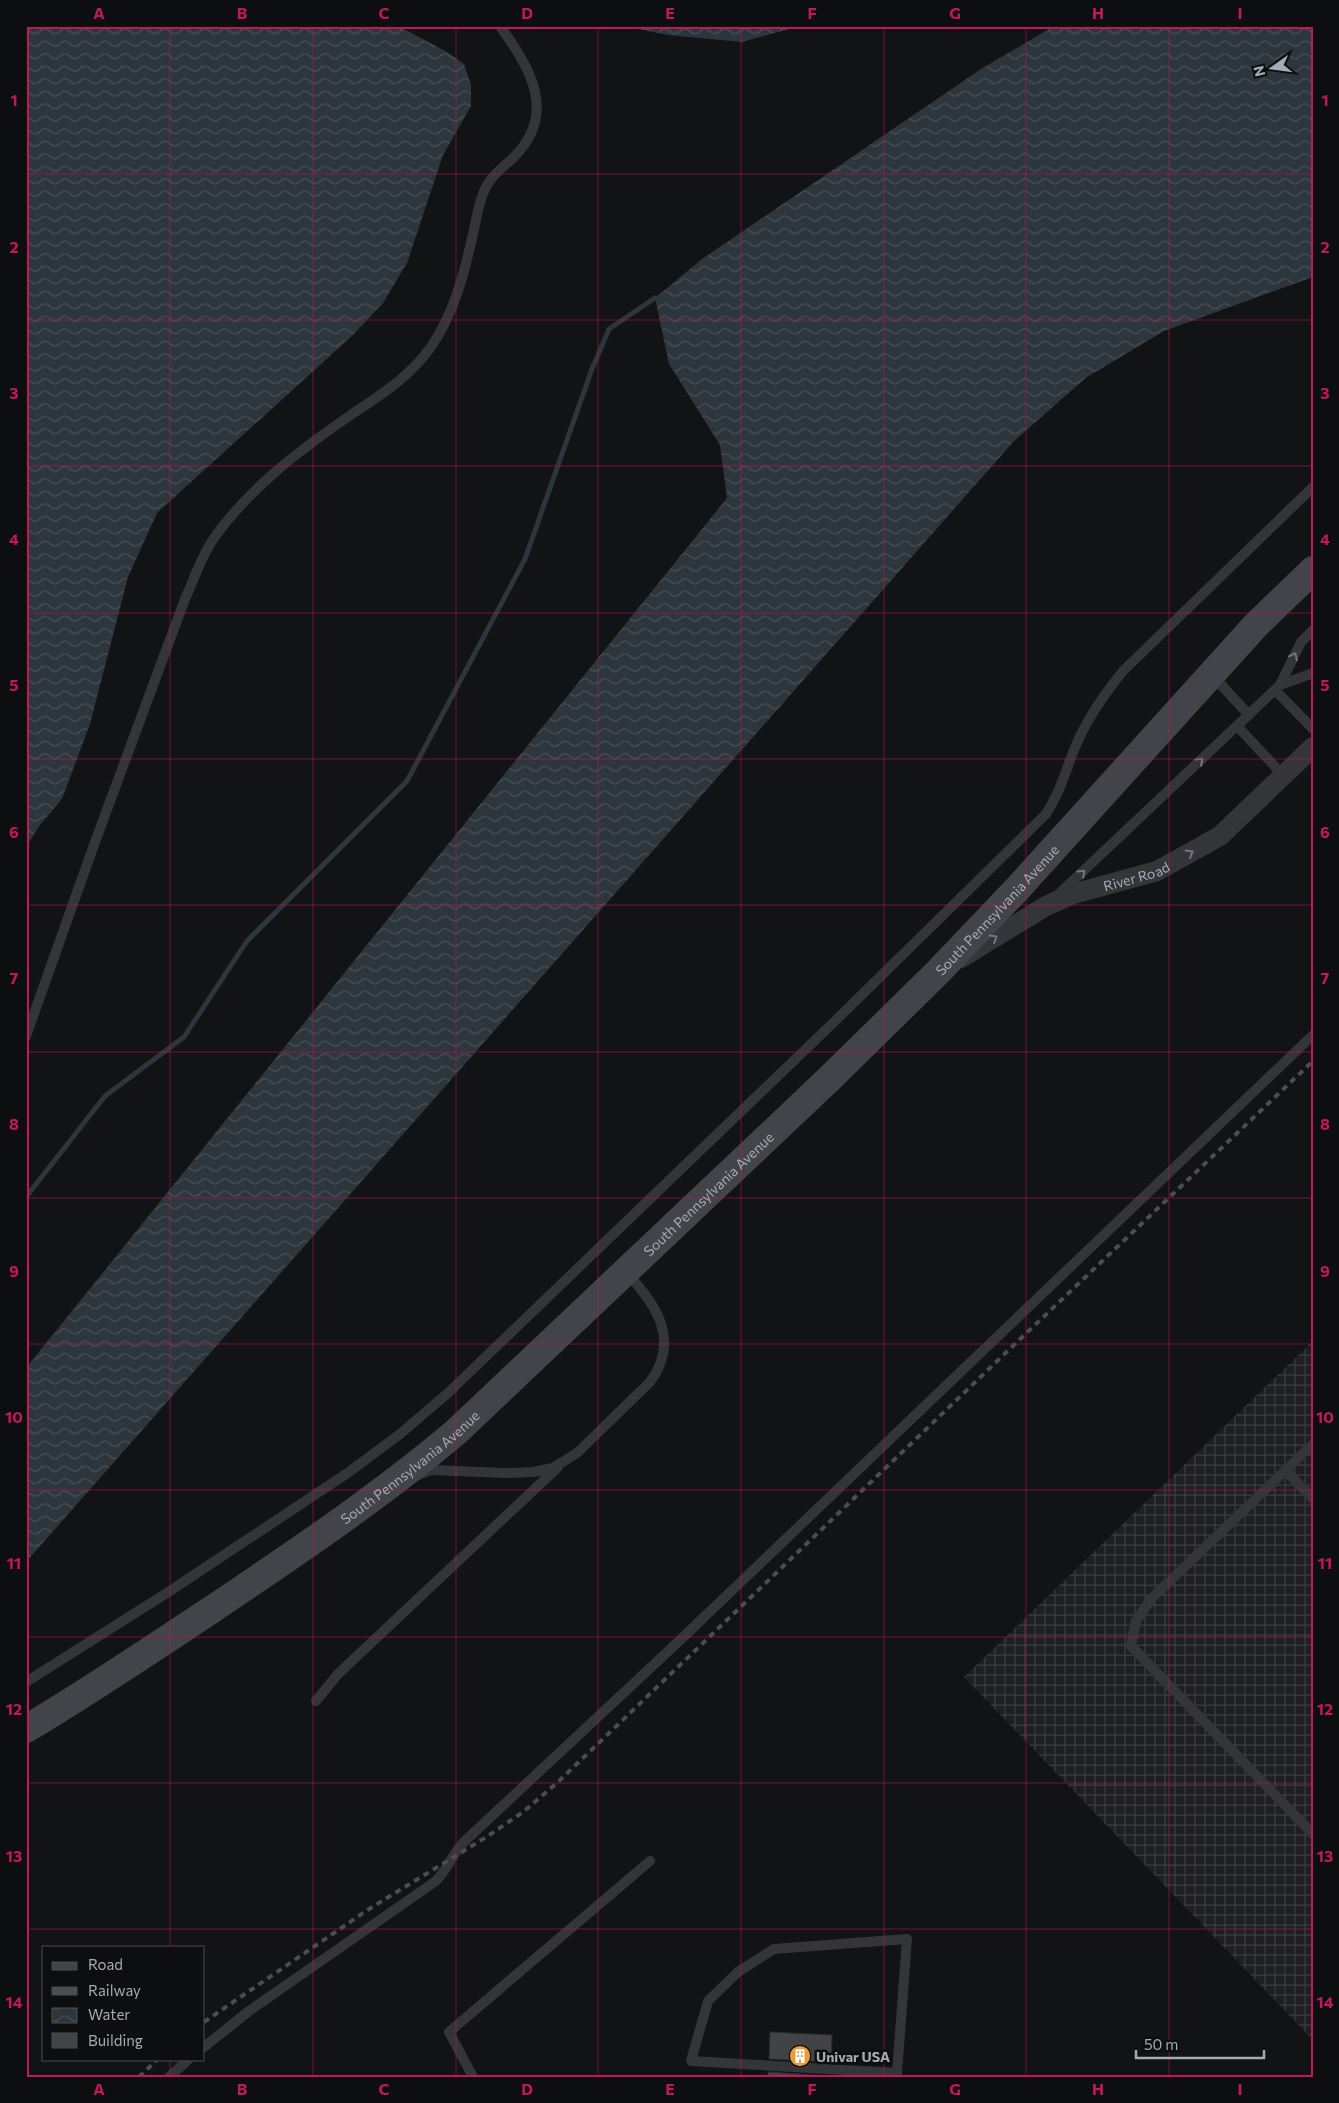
<svg xmlns="http://www.w3.org/2000/svg" width="1339" height="2103" font-family="Commissioner,sans-serif">
<style>
.industrial{fill:url(#industrial-grid)}
.water{fill:url(#water-waves)}
.lines{fill:none;stroke-linecap:round;stroke-linejoin:round}
.stream{stroke:#2c363c;stroke-width:5}
.building{fill:#414347;stroke:#2c2d30}
.lane{stroke:#343539;stroke-width:10}
.street{stroke:#343539;stroke-width:20}
.secondary{stroke:#424449;stroke-width:28}
.rail{stroke:#4b4d52;stroke-width:4;stroke-dasharray:6 5;stroke-linecap:butt}
.oneway{stroke:#72767d}
.grid{fill:none;stroke:#c2185b;stroke-width:1;stroke-opacity:0.55}
.labels{text-anchor:middle;dominant-baseline:central;stroke-width:5;stroke-linejoin:round;paint-order:stroke}
.street-label{font-size:14px;fill:#a5abb4;stroke:#0d0e0f}
.poi-label{font-size:14px;font-weight:bold;fill:#a5abb4;stroke:#0d0e0f;text-anchor:start}
.neatline{fill:none;stroke:#c2185b;stroke-width:2}
.grid-label{font-size:16px;text-anchor:middle;font-weight:bold;fill:#c2185b}
</style>
<defs>
<pattern id="industrial-grid" width="8" height="8" patternUnits="userSpaceOnUse" patternTransform="scale(1.25)"><rect width="8" height="8" fill="#1e1f21"/><path d="M0 4h8M4 0v8" fill="none" stroke="#3c3d3f"/></pattern>
<pattern id="water-waves" width="16" height="10" patternUnits="userSpaceOnUse" patternTransform="scale(1.25)"><rect width="16" height="10" fill="#2c363c"/><path d="M0 5q4-4 8 0t8 0" fill="none" stroke="#485056"/></pattern>
</defs>
<rect width="100%" height="100%" fill="#121314"/>
<!-- industrial -->
<path class="industrial" d="M1313 1341V2040L964 1677Z"/>
<!-- water -->
<path class="water" d="M26 26H398L447 52 464 64 471 85V106L443 155 407 263 383 303 353 335 157 513 128 577 90 724 62 799 40 825 26 847Z
M624 26H799L742 42 668 35Z
M1054 26H1313V277L1164 331 1087 377 1014 441 26 1562V1368L727 498 720 445 669 364 655 298 702 259 981 69Z"/>
<g class="lines">
<!-- stream -->
<path class="stream" d="M26 1197 105 1096 184 1037 247 941 407 781 525 559 592 369 609 329 655 298"/>
</g>
<!-- building -->
<path class="building" d="M770 2032 832 2035 831 2062 769 2059Z
M768 2072 830 2076V2077H768Z"/>
<g class="lines">
<!-- lane -->
<path class="lane" d="M1212 675 1249 715
M1280 685 1301 642 1313 630
M1275 690 1313 729
M1237 726 1284 776
M1060 893 1280 685 1313 673
M26 1036 95 842 185 599C194 579 201 557 214 538 248 490 297 452 345 419 378 396 406 381 431 347 453 315 464 275 472 238 476 224 477 208 483 194 489 177 501 169 514 157 558 113 530 68 500 26
M1313 1444 1150 1600 1136 1621 1131 1646 1313 1834
M1285 1470 1313 1499
M418 1475 431 1470 505 1473 533 1472 553 1468 577 1453 650 1382C681 1340 656 1304 626 1272
M26 1682 170 1591 349 1472 400 1434 448 1393 834 1022 1046 814C1060 792 1065 773 1074 750 1086 720 1103 696 1123 671L1313 487
M316 1701 338 1674 558 1467
M204 2047 249 2011 436 1881C448 1869 453 1852 466 1840L677 1643 1313 1035
M169 2077 189 2059
M473 2077 449 2032 650 1861
M897 2077V2073L691 2061 708 2001 738 1972 774 1949 907 1939 897 2073"/>
<!-- street -->
<path class="street" id="s1" d="M961 958 1046 906 1073 894 1157 871 1220 836 1313 747"/>
<!-- secondary -->
<path class="secondary" id="s2" d="M26 1729C90 1691 152 1649 214 1608 297 1552 379 1497 456 1432L829 1079 938 972 1018 888 1256 625 1313 570"/>
<!-- rail -->
<path class="rail" d="M204 2022 369 1909 488 1836 523 1812 558 1782 1016 1343 1313 1061
M139 2077 158 2059"/>
</g>
<!-- one-way arrows -->
<defs><path id="oneway-chevron" d="M-2-3.5L2.5 0L-2 3.5" fill="none" stroke-width="1.6" stroke-linecap="round" stroke-linejoin="round" transform="scale(1.25)"/></defs>
<g class="oneway">
<use href="#oneway-chevron" transform="translate(1294 656) rotate(-64)"/>
<use href="#oneway-chevron" transform="translate(1200 761) rotate(-43)"/>
<use href="#oneway-chevron" transform="translate(1190 853) rotate(-30)"/>
<use href="#oneway-chevron" transform="translate(1082 873) rotate(-43)"/>
<use href="#oneway-chevron" transform="translate(994 938) rotate(-31)"/>
</g>
<!-- grid -->
<path class="grid" d="M170 26V1947M313 26V2077M456 26V2077M598 26V2077M741 26V2077M884 26V2077M1026 26V2077M1169 26V2077M26 174H1313M26 320H1313M26 466H1313M26 613H1313M26 759H1313M26 905H1313M26 1052H1313M26 1198H1313M26 1344H1313M26 1490H1313M26 1637H1313M26 1783H1313M26 1929H1313M170 2059V2077"/>
<!-- icons -->
<defs>
<g id="building-disc" transform="scale(1.125)"><circle r="9.5" fill="#e89b37" stroke="#0d0e0f"/><path d="M-4-6H4V6H1V3H-1V6H-4ZM-2.5-4.3h1.7v1.8h-1.7ZM.8-4.3h1.7v1.8H.8ZM-2.5-1h1.7V.8h-1.7ZM.8-1h1.7V.8H.8Z" fill="#fff"/></g>
</defs>
<g fill-rule="evenodd">
<use href="#building-disc" x="800" y="2056"/>
</g>
<g class="labels">
<!-- street labels -->
<g class="street-label">
<text stroke="none"><textPath href="#s1" startOffset="195">River Road</textPath></text>
<text stroke="none"><textPath href="#s2" startOffset="1275">South Pennsylvania Avenue</textPath></text>
<text stroke="none"><textPath href="#s2" startOffset="870">South Pennsylvania Avenue</textPath></text>
<text stroke="none"><textPath href="#s2" startOffset="465">South Pennsylvania Avenue</textPath></text>
</g>
<!-- poi labels -->
<g class="poi-label">
<text x="816" y="2056">Univar USA</text>
</g>
</g>
<!-- border -->
<rect width="1339" height="2103" fill="none" stroke="#0d0e0f" stroke-width="55"/>
<!-- legend -->
<rect x="42" y="1946" width="162" height="115" fill="#0d0e0f" stroke="#4a4d51"/>
<rect x="52" y="1962" width="25" height="8" fill="#424449" stroke="#4a4d51"/>
<text x="88" y="1970" font-size="15" fill="#a5abb4">Road</text>
<rect x="52" y="1987" width="25" height="8" fill="#4b4d52" stroke="#4a4d51"/>
<text x="88" y="1996" font-size="15" fill="#a5abb4">Railway</text>
<rect x="52" y="2008" width="25" height="15" fill="url(#water-waves)" stroke="#4a4d51"/>
<text x="88" y="2020" font-size="15" fill="#a5abb4">Water</text>
<rect x="52" y="2033" width="25" height="15" fill="#414347" stroke="#4a4d51"/>
<text x="88" y="2046" font-size="15" fill="#a5abb4">Building</text>
<!-- north arrow -->
<g transform="translate(1272 68) rotate(256)" stroke="#0d0e0f" stroke-width="4" paint-order="stroke">
<path d="M0-4L9 19L0 12L-9 19Z" fill="#a5abb4"/>
<text y="-8" font-size="14" font-weight="bold" text-anchor="middle" fill="#a5abb4">N</text>
</g>
<!-- scale -->
<path d="M1136 2050v8h128v-8" fill="none" stroke="#a5abb4" stroke-width="2.5"/>
<text x="1144" y="2050" font-size="15" fill="#a5abb4" stroke="#0d0e0f" stroke-width="4" paint-order="stroke">50 m</text>
<rect x="28" y="28" width="1284" height="2048" class="neatline"/>
<g class="grid-label">
<text x="99" y="19">A</text>
<text x="242" y="19">B</text>
<text x="384" y="19">C</text>
<text x="527" y="19">D</text>
<text x="670" y="19">E</text>
<text x="812" y="19">F</text>
<text x="955" y="19">G</text>
<text x="1098" y="19">H</text>
<text x="1240" y="19">I</text>
<text x="14" y="106">1</text>
<text x="1325" y="106">1</text>
<text x="14" y="253">2</text>
<text x="1325" y="253">2</text>
<text x="14" y="399">3</text>
<text x="1325" y="399">3</text>
<text x="14" y="545">4</text>
<text x="1325" y="545">4</text>
<text x="14" y="691">5</text>
<text x="1325" y="691">5</text>
<text x="14" y="838">6</text>
<text x="1325" y="838">6</text>
<text x="14" y="984">7</text>
<text x="1325" y="984">7</text>
<text x="14" y="1130">8</text>
<text x="1325" y="1130">8</text>
<text x="14" y="1277">9</text>
<text x="1325" y="1277">9</text>
<text x="14" y="1423">10</text>
<text x="1325" y="1423">10</text>
<text x="14" y="1569">11</text>
<text x="1325" y="1569">11</text>
<text x="14" y="1715">12</text>
<text x="1325" y="1715">12</text>
<text x="14" y="1862">13</text>
<text x="1325" y="1862">13</text>
<text x="14" y="2008">14</text>
<text x="1325" y="2008">14</text>
<text x="99" y="2095">A</text>
<text x="242" y="2095">B</text>
<text x="384" y="2095">C</text>
<text x="527" y="2095">D</text>
<text x="670" y="2095">E</text>
<text x="812" y="2095">F</text>
<text x="955" y="2095">G</text>
<text x="1098" y="2095">H</text>
<text x="1240" y="2095">I</text>
</g>
</svg>
